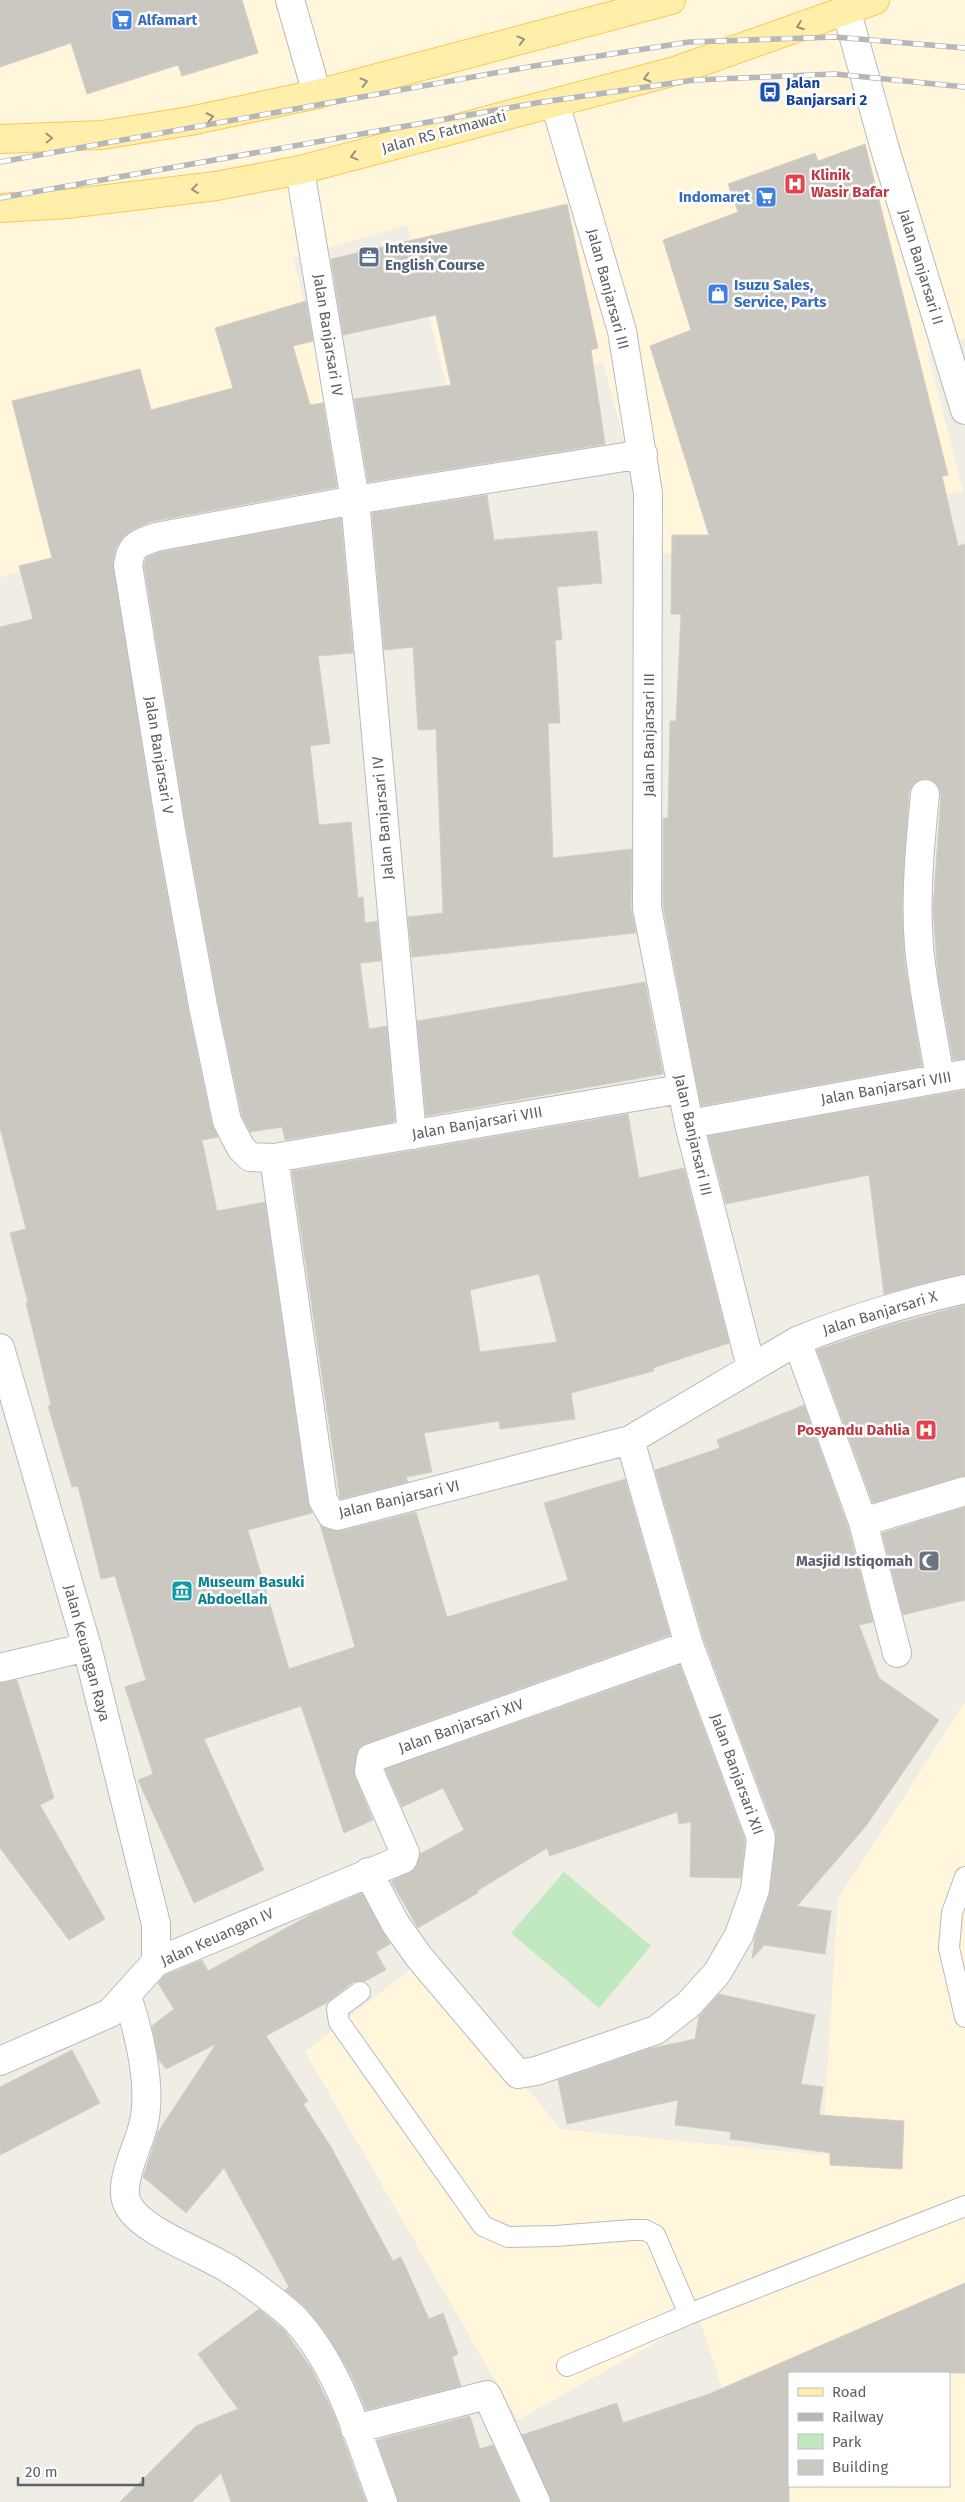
<svg xmlns="http://www.w3.org/2000/svg" width="965" height="2502" font-family="'Fira Sans',sans-serif">
<style>
.commercial{fill:#fff6db;fill-rule:evenodd}
.green{fill:#c1e9c0}
.building{fill:#cbc8c2;stroke:#d5cfc3;fill-rule:evenodd}
.lines{fill:none;stroke-linecap:round;stroke-linejoin:round}
.service-casing{stroke:#b7bbc0;stroke-width:22}
.minor-casing{stroke:#b7bbc0;stroke-width:30}
.primary-casing{stroke:#fbc753;stroke-width:30}
.service{stroke:#fff;stroke-width:20}
.minor{stroke:#fff;stroke-width:28}
.primary{stroke:#ffefab;stroke-width:28}
.rail-casing{stroke:#b6b7b8;stroke-width:5.5}
.rail{stroke:#fff;stroke-width:4;stroke-dasharray:11;stroke-linecap:butt}
.oneway{stroke:#96937f}
.labels{text-anchor:middle;dominant-baseline:central;stroke-width:5;stroke-linejoin:round;paint-order:stroke}
.shop-label{font-size:15px;font-weight:bold;fill:#366cbe;stroke:#fff;text-anchor:start}
.transit-label{font-size:15px;font-weight:bold;fill:#164399;stroke:#fff;text-anchor:start}
.street-label{font-size:15px;fill:#5d6167;stroke:#fff}
.health-label{font-size:15px;font-weight:bold;fill:#be3a42;stroke:#fff;text-anchor:start}
.service-label{font-size:15px;font-weight:bold;fill:#4e5e75;stroke:#fff;text-anchor:start}
.worship-label{font-size:15px;font-weight:bold;fill:#5b616d;stroke:#fff;text-anchor:end}
.culture-label{font-size:15px;font-weight:bold;fill:#0d838f;stroke:#fff;text-anchor:start}
</style>
<rect width="100%" height="100%" fill="#f0ede5"/>
<!-- commercial -->
<path class="commercial" d="M0 0H965V339L927 351 963 491 655 556 603 362 452 409 407 225 293 258 347 470 0 577Z
M965 1702V2502H759L699 2318 518 2420 305 2052 421 1961 561 2129 822 2155 838 1899ZM789 2373H949V2486H789Z"/>
<!-- green -->
<path class="green" d="M564 1872 651 1946 599 2008 511 1933Z"/>
<!-- building -->
<path class="building" d="M0 0H242L258 53 182 76 178 65 87 94 71 43 0 67Z
M865 144 948 475 942 476 958 546 965 544V1059L953 1060 938 977 933 908 941 795 939 788 934 782 926 778 919 780 913 785 909 792 902 908 905 964 922 1066 701 1106 663 907V818H668L670 721H676L681 614H671L672 535H709L650 346 691 330 663 240 738 212 728 184 815 153 818 161Z
M567 204 598 348 591 350 605 444 368 482 354 399 451 385 436 315 343 335 331 259Z
M306 301 313 341 293 346 310 405 323 403 337 487 150 522 132 530 122 538 116 548 113 562 157 839 188 1009 212 1124 218 1137 202 1140 217 1211 265 1202 308 1502 312 1513 248 1530 289 1669 355 1647 320 1524 326 1529 341 1531 416 1512 447 1617 568 1580 544 1503 625 1479 670 1635 365 1744 359 1748 354 1769 355 1777 373 1820 344 1833 301 1706 204 1739 264 1870 194 1903 138 1780 153 1774 125 1687 146 1680 115 1576 101 1579 78 1486 72 1487 48 1406 51 1405 26 1303H28L10 1233 26 1229 0 1128V627L33 619 19 566 52 558 12 401 140 369 151 410 233 388 215 328Z
M487 495 494 540 597 531 602 583 557 587 562 640H555L560 723H548L553 858 632 849 631 908 636 933 412 957 408 917 443 913 436 729 418 730 413 647 384 650 372 513Z
M341 518 353 653 318 656 330 743 310 746 319 825 351 822 358 898 363 897 365 923 377 921 381 961 360 963 369 1029 387 1026 395 1122 285 1140 282 1127 250 1132 242 1116 218 1003 187 833 144 565 146 558 160 552Z
M645 982 663 1074 426 1116 417 1021Z
M965 1090V1274L884 1294 869 1175 726 1204 708 1136Z
M628 1114 639 1178 684 1168 729 1343 653 1368 654 1371 571 1393 575 1419 500 1429 499 1421 424 1433 432 1472 406 1477 408 1482 340 1499 292 1171ZM539 1274 557 1342 480 1352 470 1290Z
M965 1305V1476L873 1503 817 1350 884 1327Z
M804 1405 848 1527 873 1622 859 1625 879 1678 939 1720 866 1826 797 1906 831 1911 825 1954 764 1945 752 1959 755 1937 770 1892 776 1833 704 1640 655 1470 720 1448 717 1440Z
M965 1507V1600L903 1615 882 1533Z
M680 1665 745 1840 741 1878 690 1877 691 1822 679 1824 677 1812 550 1856 547 1848 477 1891 478 1893 418 1928 391 1881 414 1870 420 1854 464 1830 443 1788 402 1807 385 1769Z
M17 1680 54 1798 40 1805 105 1919 69 1940 0 1848V1683Z
M362 1893 390 1944 376 1952 386 1970 365 1981 353 1982 328 2002 266 2036 308 2101 303 2104 331 2147 393 2261 401 2257 429 2319 443 2313 458 2354 452 2357 461 2386 366 2410 351 2375 324 2330 306 2308 285 2290 289 2287 224 2168 186 2213 143 2177 158 2132 216 2044 166 2069 159 2060 152 2026 174 2009 158 1983 165 1975 202 1960 208 1971 310 1915Z
M719 1994 815 2015 801 2084 823 2087 819 2115 904 2121 902 2169 830 2165V2153L730 2139 731 2132 675 2125 678 2100 567 2124 558 2080 648 2049 695 2039 699 2016Z
M72 2050 100 2103 0 2155V2087Z
M965 2283V2373H789V2502H551L522 2435 617 2403 623 2423 709 2394Z
M259 2309 284 2330 311 2368 333 2412 366 2502H231L221 2473 192 2502H120L196 2426 238 2409 198 2354Z
M470 2416 480 2449 493 2445 519 2502H398L377 2440Z"/>
<g class="lines">
<!-- service casing -->
<g class="service-casing">
<path id="service" d="M965 1877 952 1913 949 1948 965 2017
M360 1992 337 2009 339 2022 483 2226 508 2237 556 2236 632 2230H645L655 2235 689 2314 567 2366
M689 2314 965 2206"/>
</g>
<!-- minor casing -->
<g class="minor-casing">
<path id="minor" d="M290 0 317 94
M846 9 885 149 965 410
M555 103 622 331 648 493 647 908 689 1124 751 1367
M300 170 355 500 412 1135
M643 454 355 500 156 537C138 544 131 544 128 565L172 836 203 1006 227 1121 241 1148 250 1157 274 1158 681 1089
M925 794C920 845 915 895 919 946 923 990 933 1035 940 1078
M689 1124 965 1074
M274 1158 323 1500 331 1514 337 1516 630 1440 797 1341C851 1319 908 1302 965 1289
M797 1341 863 1522 897 1653
M0 1348 87 1647 156 1924V1962
M863 1522 965 1491
M0 1668 87 1647
M368 1872 395 1923 419 1957 518 2074 536 2071 656 2030 689 2004 717 1973 739 1935 755 1890 761 1838 689 1645 630 1440
M127 1996C139 2032 153 2089 143 2126 138 2147 117 2185 128 2205 142 2232 205 2253 232 2271 248 2281 282 2306 295 2319 341 2369 359 2440 383 2502
M0 2061 110 2013 156 1962 403 1859 405 1853 369 1771 371 1758 689 1645
M355 2429 487 2395 536 2502"/>
</g>
<!-- primary casing -->
<g class="primary-casing">
<path id="primary" d="M0 139 102 135 190 121 317 94 671 0
M0 208 66 204 216 186 300 170 675 71 875 0"/>
</g>
<!-- service -->
<use href="#service" class="service"/>
<!-- minor -->
<use href="#minor" class="minor"/>
<!-- primary -->
<use href="#primary" class="primary"/>
<!-- rail casing -->
<g class="rail-casing">
<path id="rail" d="M0 162 534 66 689 42 835 37 965 48
M0 198 536 103 694 80 835 74 965 87"/>
</g>
<!-- rail -->
<use href="#rail" class="rail"/>
</g>
<!-- one-way arrows -->
<defs><path id="oneway-chevron" d="M-2-3.5L2.5 0L-2 3.5" fill="none" stroke-width="1.6" stroke-linecap="round" stroke-linejoin="round" transform="scale(1.25)"/></defs>
<g class="oneway">
<use href="#oneway-chevron" transform="translate(800 26) rotate(160)"/>
<use href="#oneway-chevron" transform="translate(521 40) rotate(-15)"/>
<use href="#oneway-chevron" transform="translate(647 78) rotate(165)"/>
<use href="#oneway-chevron" transform="translate(364 82) rotate(-15)"/>
<use href="#oneway-chevron" transform="translate(210 117) rotate(-12)"/>
<use href="#oneway-chevron" transform="translate(49 138) rotate(-1)"/>
<use href="#oneway-chevron" transform="translate(354 156) rotate(165)"/>
<use href="#oneway-chevron" transform="translate(195 189) rotate(173)"/>
</g>
<!-- icons -->
<defs>
<g id="supermarket-square" transform="scale(1.125)"><rect x="-9" y="-9" width="18" height="18" rx="4" fill="#3f7fe0" stroke="#fff"/><path d="M-6-5.5h2.5l.6 2H6L4.5 2H-2.5L-4.4-4H-6ZM-1.5 3.2a1.3 1.3 0 1 0 .1 0ZM3 3.2a1.3 1.3 0 1 0 .1 0Z" fill="#fff"/></g>
<g id="bus-square" transform="scale(1.125)"><rect x="-9" y="-9" width="18" height="18" rx="4" fill="#1a4fb4" stroke="#fff"/><path d="M-5-6H5V4H4V6H2V4H-2V6H-4V4H-5ZM-3.5-4V0h7V-4ZM-3.5 1.2v1.5H-2V1.2ZM2 1.2v1.5H3.5V1.2Z" fill="#fff"/></g>
<g id="hospital-square" transform="scale(1.125)"><rect x="-9" y="-9" width="18" height="18" rx="4" fill="#e0444e" stroke="#fff"/><path d="M-5-5h3v3.5h4V-5h3V5h-3V1.5h-4V5h-3Z" fill="#fff"/></g>
<g id="office-square" transform="scale(1.125)"><rect x="-9" y="-9" width="18" height="18" rx="4" fill="#5c6f8a" stroke="#fff"/><path d="M-6-3h4V-5.5h4V-3h4V5H-6ZM-1-4.5V-3h2v-1.5ZM-6 0V1H6V0Z" fill="#fff"/></g>
<g id="shop-square" transform="scale(1.125)"><rect x="-9" y="-9" width="18" height="18" rx="4" fill="#3f7fe0" stroke="#fff"/><path d="M-5-2.5h2.3a2.7 3.5 0 0 1 5.4 0H5L5.5 6h-11ZM-1.5-2.5h3a1.5 2.3 0 0 0-3 0Z" fill="#fff"/></g>
<g id="mosque-square" transform="scale(1.125)"><rect x="-9" y="-9" width="18" height="18" rx="4" fill="#6b7280" stroke="#fff"/><path d="M3.5-4.9A6 6 0 1 0 3.5 4.9A5 5 0 1 1 3.5-4.9Z" fill="#fff"/></g>
<g id="museum-square" transform="scale(1.125)"><rect x="-9" y="-9" width="18" height="18" rx="4" fill="#0f9aa8" stroke="#fff"/><path d="M0-6L6-3V-2H-6V-3ZM-5-1h2V3h-2ZM-1-1h2V3h-2ZM3-1h2V3H3ZM-6 4H6V6H-6Z" fill="#fff"/></g>
</defs>
<g fill-rule="evenodd">
<use href="#supermarket-square" x="122" y="20"/>
<use href="#bus-square" x="770" y="92"/>
<use href="#hospital-square" x="795" y="184"/>
<use href="#supermarket-square" x="766" y="197"/>
<use href="#office-square" x="369" y="257"/>
<use href="#shop-square" x="718" y="294"/>
<use href="#hospital-square" x="926" y="1430"/>
<use href="#mosque-square" x="929" y="1561"/>
<use href="#museum-square" x="182" y="1591"/>
</g>
<g class="labels">
<!-- shop labels -->
<g class="shop-label">
<text x="138" y="20">Alfamart</text>
<text x="750" y="197" text-anchor="end">Indomaret</text>
<text x="734" y="285">Isuzu Sales,<tspan x="734" dy="17">Service, Parts</tspan></text>
</g>
<!-- transit labels -->
<g class="transit-label">
<text x="786" y="83">Jalan<tspan x="786" dy="17">Banjarsari 2</tspan></text>
</g>
<!-- street labels -->
<g class="street-label">
<text transform="translate(444 132) rotate(-15)">Jalan RS Fatmawati</text>
<text transform="translate(921 267) rotate(73)">Jalan Banjarsari II</text>
<text transform="translate(608 289) rotate(75)">Jalan Banjarsari III</text>
<text transform="translate(328 335) rotate(81)">Jalan Banjarsari IV</text>
<text transform="translate(649 735) rotate(-90)">Jalan Banjarsari III</text>
<text transform="translate(159 755) rotate(81)">Jalan Banjarsari V</text>
<text transform="translate(383 818) rotate(-95)">Jalan Banjarsari IV</text>
<text transform="translate(886 1088) rotate(-10)">Jalan Banjarsari VIII</text>
<text transform="translate(477 1123) rotate(-10)">Jalan Banjarsari VIII</text>
<text transform="translate(693 1135) rotate(77)">Jalan Banjarsari III</text>
<text transform="translate(880 1313) rotate(-17)">Jalan Banjarsari X</text>
<text transform="translate(399 1499) rotate(-13)">Jalan Banjarsari VI</text>
<text transform="translate(87 1653) rotate(75)">Jalan Keuangan Raya</text>
<text transform="translate(461 1726) rotate(-20)">Jalan Banjarsari XIV</text>
<text transform="translate(737 1774) rotate(70)">Jalan Banjarsari XII</text>
<text transform="translate(217 1937) rotate(-24)">Jalan Keuangan IV</text>
</g>
<!-- health labels -->
<g class="health-label">
<text x="811" y="175">Klinik<tspan x="811" dy="17">Wasir Bafar</tspan></text>
<text x="910" y="1430" text-anchor="end">Posyandu Dahlia</text>
</g>
<!-- service labels -->
<g class="service-label">
<text x="385" y="248">Intensive<tspan x="385" dy="17">English Course</tspan></text>
</g>
<!-- worship labels -->
<g class="worship-label">
<text x="913" y="1561">Masjid Istiqomah</text>
</g>
<!-- culture labels -->
<g class="culture-label">
<text x="198" y="1582">Museum Basuki<tspan x="198" dy="17">Abdoellah</tspan></text>
</g>
</g>
<!-- legend -->
<rect x="788" y="2372" width="162" height="115" fill="#ffffff" stroke="#bec0c2"/>
<rect x="798" y="2388" width="25" height="8" fill="#ffefab" stroke="#bec0c2"/>
<text x="832" y="2397" font-size="15" fill="#5d6167">Road</text>
<rect x="798" y="2413" width="25" height="8" fill="#b6b7b8" stroke="#bec0c2"/>
<text x="832" y="2422" font-size="15" fill="#5d6167">Railway</text>
<rect x="798" y="2434" width="25" height="15" fill="#c1e9c0" stroke="#bec0c2"/>
<text x="832" y="2447" font-size="15" fill="#5d6167">Park</text>
<rect x="798" y="2460" width="25" height="15" fill="#cbc8c2" stroke="#bec0c2"/>
<text x="832" y="2472" font-size="15" fill="#5d6167">Building</text>
<!-- scale -->
<path d="M18 2477v8h125v-8" fill="none" stroke="#5d6167" stroke-width="2.5"/>
<text x="25" y="2477" font-size="15" fill="#5d6167" stroke="#ffffff" stroke-width="4" paint-order="stroke">20 m</text>
</svg>
